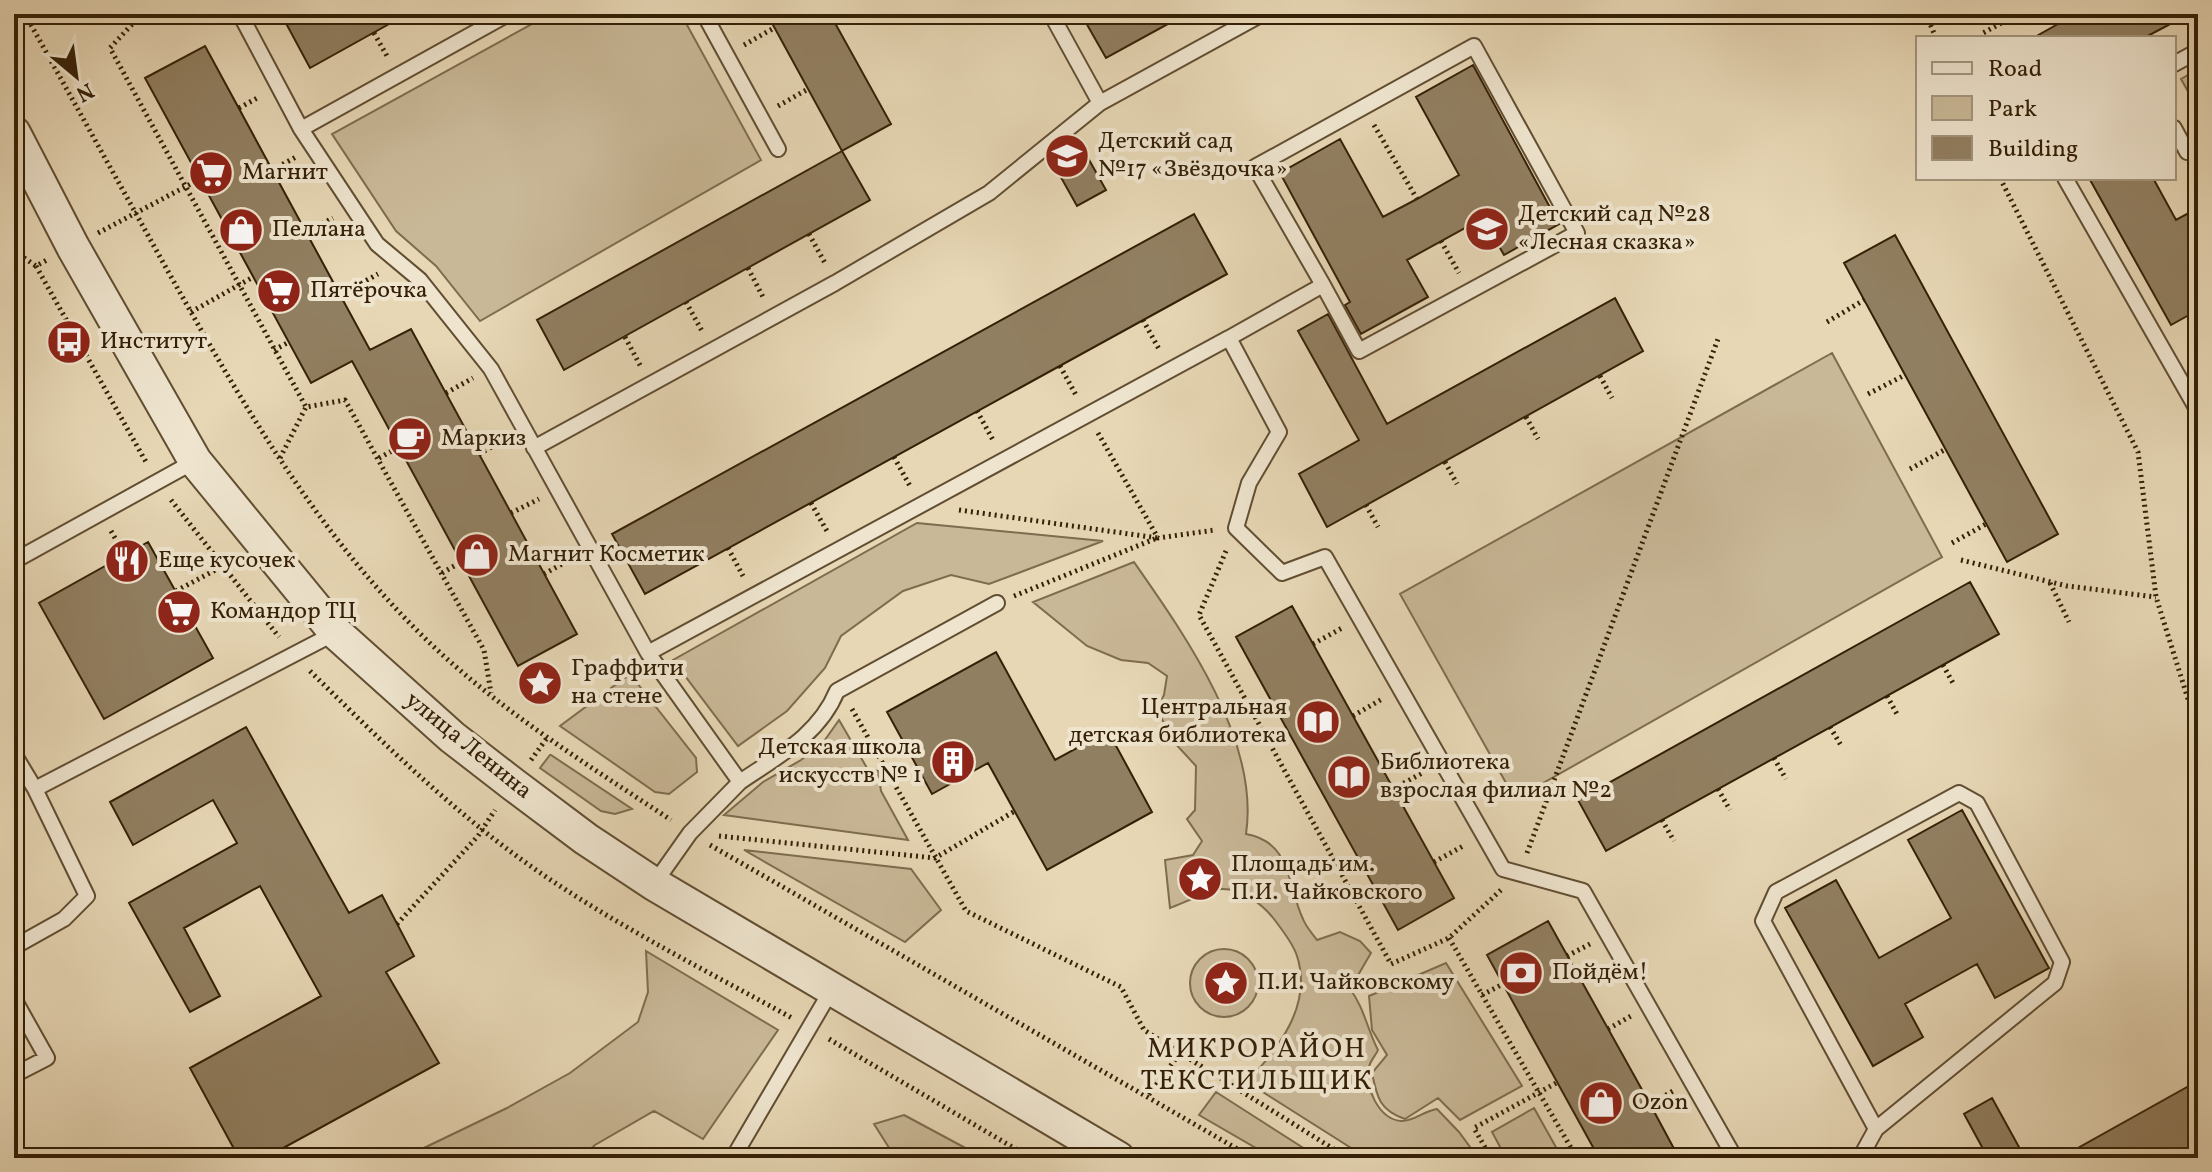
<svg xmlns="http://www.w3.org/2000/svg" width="2212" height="1172" font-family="Vollkorn,serif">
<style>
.green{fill:#c9b897;stroke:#7e6c4e;stroke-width:2}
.building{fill:#917f61;stroke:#342006;stroke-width:2}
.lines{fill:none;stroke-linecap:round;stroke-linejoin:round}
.service-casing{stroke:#614e32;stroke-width:18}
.tertiary-casing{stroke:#614e32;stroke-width:36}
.path{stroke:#342006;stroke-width:5;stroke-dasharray:2 4;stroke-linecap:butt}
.service{stroke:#efe5cf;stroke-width:14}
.tertiary{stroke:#efe5cf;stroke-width:32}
.labels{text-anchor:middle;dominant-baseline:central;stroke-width:8;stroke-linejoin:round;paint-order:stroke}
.poi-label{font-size:24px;fill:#342006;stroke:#efe5cf;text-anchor:start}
.street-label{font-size:24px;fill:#342006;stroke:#efe5cf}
.quarter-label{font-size:28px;letter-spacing:2px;fill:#342006;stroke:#efe5cf}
</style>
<rect width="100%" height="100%" fill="#e7d7b5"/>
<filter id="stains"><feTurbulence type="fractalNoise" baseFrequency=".0025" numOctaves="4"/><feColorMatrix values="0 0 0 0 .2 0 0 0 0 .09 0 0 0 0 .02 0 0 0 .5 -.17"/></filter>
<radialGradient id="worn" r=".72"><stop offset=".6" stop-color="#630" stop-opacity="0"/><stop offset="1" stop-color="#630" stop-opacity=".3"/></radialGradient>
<!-- green -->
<path class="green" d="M550 14H681L761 160 480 321 436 266 396 231 332 134Z
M2198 69V109L2181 79Z
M1832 353 1942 557 1515 799 1400 594Z
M917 523 1103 541 989 584 951 575 903 591 841 636 825 668 787 711 738 746 673 660Z
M1134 562C1185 635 1260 741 1246 834 1292 842 1287 885 1303 919 1306 927 1312 933 1317 940L1340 932 1360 941 1371 953 1350 989C1364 1007 1367 1029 1378 1050 1376 1055 1370 1061 1369 1067 1364 1087 1379 1120 1402 1121 1414 1121 1424 1111 1437 1109L1459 1132 1478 1158H1367L1247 1082C1278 1049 1313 1005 1297 956 1293 943 1282 930 1274 919 1262 904 1243 889 1222 889 1213 889 1181 904 1170 908L1165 860 1193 855 1202 841 1187 819 1195 810 1196 766 1171 739 1157 708 1164 695 1167 676 1148 663 1121 660 1087 646 1033 602Z
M630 674 696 758 697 772 669 794 655 792 560 726Z
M839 720 867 768 878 771 881 791 908 840 724 815 763 782 801 760 822 744Z
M550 755H551L632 809 615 814 601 811 540 768Z
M744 850 911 869 941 910 905 942Z
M1190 983a34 34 0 1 1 68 0a34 34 0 1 1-68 0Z
M646 951 778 1030 703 1139 654 1111 595 1145 580 1158H403L507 1108 570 1073 638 1022 648 992Z
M1446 963 1522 1086 1460 1120 1438 1098 1405 1119C1379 1110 1377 1097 1372 1073L1387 1055 1372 1030 1369 996Z
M1216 1092 1319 1158H1273L1199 1115Z
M1534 1108 1562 1158H1506L1492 1132Z
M904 1115 984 1158H889L893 1154 874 1124Z"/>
<!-- building -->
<path class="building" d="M281 14H407L310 68Z
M767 14H830L891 124 842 151Z
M1081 14H1186L1106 58Z
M2076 14H2189L2144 38H2033Z
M205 46 370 350 411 329 577 634 518 666 352 361 311 383 145 78Z
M1473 65 1559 224 1504 255 1483 218 1407 260 1428 297 1361 334 1345 305 1350 302 1280 173 1340 139 1383 217 1417 199 1459 175 1416 97Z
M1083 149 1106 190 1077 206 1054 165Z
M842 151 870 200 564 370 537 320Z
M2089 178H2153L2176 220 2198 208V310L2171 325Z
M1194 214 1227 274 645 594 612 534Z
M1895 235 2058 534 2007 562 1844 263Z
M1615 298 1643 351 1327 527 1299 474 1359 440 1298 331 1328 314 1387 424Z
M148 542 213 658 104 719 39 603Z
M1970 582 1999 634 1606 851 1578 800Z
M1292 606 1454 898 1398 930 1236 637Z
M996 652 1055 760 1108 731 1152 812 1047 870 988 763 932 794 887 712Z
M246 727 349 913 382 895 414 956 386 972 439 1063 265 1158H239L190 1068 321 996 260 886 184 928 220 996 190 1012 129 903 237 843 213 800 133 845 110 802Z
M1962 810 2049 968 1995 998 1977 964 1905 1004 1923 1037 1873 1066 1785 908 1836 880 1879 958 1951 918 1908 840Z
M1548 921 1650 1104 1679 1158H1599L1487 955Z
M2198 1081V1148L2180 1158H2060Z
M1992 1098 2025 1158H1988L1964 1114Z"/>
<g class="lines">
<!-- service casing -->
<g class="service-casing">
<path id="service" d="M240 14 301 129
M508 14 301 129 377 244 420 280 491 369 648 653 1229 338 1279 432 1249 483 1236 528 1282 573 1325 557 1503 869 1583 891 1735 1158
M704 14 778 149
M1051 14 1100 103
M2174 64 2198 51
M2174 128 2187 152 2198 147
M2065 178 2198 411
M1229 338 1323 285 1359 351 1577 233 1474 46 1255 167 1323 285
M534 448 835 283 989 193 1100 103 1262 14
M14 561 195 461
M648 653 740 782 690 833 654 884
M14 754 35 789 87 896 64 919 14 947
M740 782C778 756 819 735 837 691L997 603
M35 789 335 633
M14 999 47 1058 14 1075
M733 1158 832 989
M1860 1158 1876 1129 2055 983 2062 962 1977 803 1959 793 1776 892 1763 921 1876 1129"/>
</g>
<!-- tertiary casing -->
<g class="tertiary-casing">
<path id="tertiary" d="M14 133 73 247 195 461 335 632 452 737 514 785 586 839 654 884 1118 1158"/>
</g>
<!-- path -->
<path class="path" d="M25 14C70 95 115 176 160 257 240 400 323 547 446 658 515 720 594 769 671 820
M135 14 136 20 110 48 306 407 345 400 484 650 491 693
M1926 14 1936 38
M374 33 387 56
M1985 38 1983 33 2018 14
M744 45 774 28
M778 106 808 89
M239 108 259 97
M1374 125 1417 199
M272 170 296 157
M2000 178 2138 452 2156 597 2198 731
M306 232 333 218
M98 233 200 179
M809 234 826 265
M1441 241 1459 273
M14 251 36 266 47 260
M36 266 146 462
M748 268 764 299
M340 295 378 274
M686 302 703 333
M191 312 253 277
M1143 320 1160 351
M1827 322 1864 300
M625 337 641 367
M274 350 289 342
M1060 366 1077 397
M1600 376 1612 398
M446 393 473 378
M1868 394 1905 375
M977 411 994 442
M1526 417 1538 439
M1098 433 1158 538 1215 530
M479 454 506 439
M894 457 911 488
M280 458 306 407
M379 458 399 447
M1445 462 1457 484
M1910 469 1946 449
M171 500 279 637
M811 503 828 533
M1366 505 1378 527
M959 510 1158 538
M511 513 539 499
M111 531 125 555
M1952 543 1986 524
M728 548 743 576
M1226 551 1199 615 1391 964 1449 938 1501 890
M1961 560 2067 586 2156 597
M442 573 461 562
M544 574 571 559
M2050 583 2069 622
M176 591 221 567
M1014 596 1157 538
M1313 644 1342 628
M1943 665 1954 685
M310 671C382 742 455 814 539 872 619 927 707 971 792 1018
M1887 696 1898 716
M852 709 966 911 1121 987 1144 1030 1180 1053 1147 1097
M1353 716 1382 699
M1830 727 1842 747
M1774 758 1786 779
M531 760 547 738
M1393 789 1424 772
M1718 789 1730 810
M1662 820 1674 841
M719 836 935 858 1015 811
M710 845 1253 1158
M1527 853 1718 339
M1434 862 1465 845
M397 924 478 836 495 810
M1449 938 1577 1158
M1567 956 1590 944
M1482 995 1503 984
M1608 1029 1631 1016
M829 1039 1031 1158
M1180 1053 1348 1158
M1650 1104 1673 1091
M1491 1158 1474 1128 1558 1082"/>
<!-- service -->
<use href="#service" class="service"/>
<!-- tertiary -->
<use href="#tertiary" class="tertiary"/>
</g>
<!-- icons -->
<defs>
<g id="school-disc" transform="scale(2.3)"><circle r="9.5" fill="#8f2418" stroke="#efe5cf"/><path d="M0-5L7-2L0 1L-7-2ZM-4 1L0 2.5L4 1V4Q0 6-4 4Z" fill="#fff"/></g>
<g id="supermarket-disc" transform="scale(2.3)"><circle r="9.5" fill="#8f2418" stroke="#efe5cf"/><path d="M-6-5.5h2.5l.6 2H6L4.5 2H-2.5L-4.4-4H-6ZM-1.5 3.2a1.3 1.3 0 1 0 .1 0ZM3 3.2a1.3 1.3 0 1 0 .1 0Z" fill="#fff"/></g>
<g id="shop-disc" transform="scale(2.3)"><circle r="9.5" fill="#8f2418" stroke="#efe5cf"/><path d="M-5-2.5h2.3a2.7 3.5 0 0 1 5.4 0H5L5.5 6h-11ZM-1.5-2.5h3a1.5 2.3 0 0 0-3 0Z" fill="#fff"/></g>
<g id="bus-disc" transform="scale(2.3)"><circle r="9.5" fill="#8f2418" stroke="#efe5cf"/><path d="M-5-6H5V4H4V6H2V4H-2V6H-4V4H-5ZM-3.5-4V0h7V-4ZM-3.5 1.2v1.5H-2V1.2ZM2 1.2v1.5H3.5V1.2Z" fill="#fff"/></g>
<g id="cafe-disc" transform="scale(2.3)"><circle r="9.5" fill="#8f2418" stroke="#efe5cf"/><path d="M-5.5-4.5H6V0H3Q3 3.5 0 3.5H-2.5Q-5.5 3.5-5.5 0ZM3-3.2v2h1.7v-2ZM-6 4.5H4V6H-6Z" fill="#fff"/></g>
<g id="restaurant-disc" transform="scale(2.3)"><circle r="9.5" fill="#8f2418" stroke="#efe5cf"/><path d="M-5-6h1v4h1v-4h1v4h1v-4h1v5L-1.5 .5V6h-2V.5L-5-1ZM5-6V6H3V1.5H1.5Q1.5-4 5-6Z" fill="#fff"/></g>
<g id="sight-disc" transform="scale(2.3)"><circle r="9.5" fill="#8f2418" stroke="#efe5cf"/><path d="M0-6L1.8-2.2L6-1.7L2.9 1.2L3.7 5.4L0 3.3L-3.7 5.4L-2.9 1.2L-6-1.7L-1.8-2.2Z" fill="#fff"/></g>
<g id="library-disc" transform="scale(2.3)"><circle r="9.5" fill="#8f2418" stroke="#efe5cf"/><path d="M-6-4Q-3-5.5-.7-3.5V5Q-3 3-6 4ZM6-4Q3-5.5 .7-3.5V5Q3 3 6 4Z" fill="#fff"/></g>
<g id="building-disc" transform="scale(2.3)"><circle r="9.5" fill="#8f2418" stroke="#efe5cf"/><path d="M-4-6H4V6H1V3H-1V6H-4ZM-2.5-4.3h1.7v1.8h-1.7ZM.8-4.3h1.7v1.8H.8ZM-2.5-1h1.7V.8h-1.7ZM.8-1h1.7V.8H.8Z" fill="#fff"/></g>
<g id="bank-disc" transform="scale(2.3)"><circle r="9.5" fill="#8f2418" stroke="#efe5cf"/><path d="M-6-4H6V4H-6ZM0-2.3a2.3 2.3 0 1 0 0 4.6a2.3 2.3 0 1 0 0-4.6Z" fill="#fff"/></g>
</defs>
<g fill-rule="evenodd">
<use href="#school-disc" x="1067" y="156"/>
<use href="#supermarket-disc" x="211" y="173"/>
<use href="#school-disc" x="1487" y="229"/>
<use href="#shop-disc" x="241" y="230"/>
<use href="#supermarket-disc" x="279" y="291"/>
<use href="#bus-disc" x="69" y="342"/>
<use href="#cafe-disc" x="410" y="439"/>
<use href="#shop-disc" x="477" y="555"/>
<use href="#restaurant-disc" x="127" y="561"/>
<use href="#supermarket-disc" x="179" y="612"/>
<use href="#sight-disc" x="540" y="683"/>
<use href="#library-disc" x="1318" y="722"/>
<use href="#building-disc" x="953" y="762"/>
<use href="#library-disc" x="1349" y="777"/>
<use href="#sight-disc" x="1200" y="879"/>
<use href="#bank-disc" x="1521" y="973"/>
<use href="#sight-disc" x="1226" y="983"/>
<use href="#shop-disc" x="1601" y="1103"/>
</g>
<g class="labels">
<!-- poi labels -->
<g class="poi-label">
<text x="1098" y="142">Детский сад<tspan x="1098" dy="28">№17 «Звёздочка»</tspan></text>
<text x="242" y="173">Магнит</text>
<text x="1518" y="215">Детский сад №28<tspan x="1518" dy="28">«Лесная сказка»</tspan></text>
<text x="272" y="230">Пеллана</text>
<text x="310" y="291">Пятёрочка</text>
<text x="100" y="342">Институт</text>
<text x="441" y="439">Маркиз</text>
<text x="508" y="555">Магнит Косметик</text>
<text x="158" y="561">Еще кусочек</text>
<text x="210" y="612">Командор ТЦ</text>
<text x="571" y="669">Граффити<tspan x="571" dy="28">на стене</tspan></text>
<text x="1287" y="708" text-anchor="end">Центральная<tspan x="1287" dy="28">детская библиотека</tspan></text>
<text x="922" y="748" text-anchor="end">Детская школа<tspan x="922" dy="28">искусств № 1</tspan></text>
<text x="1380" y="763">Библиотека<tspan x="1380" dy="28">взрослая филиал №2</tspan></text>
<text x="1231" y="865">Площадь им.<tspan x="1231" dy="28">П.И. Чайковского</tspan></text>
<text x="1552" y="973">Пойдём!</text>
<text x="1257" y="983">П.И. Чайковскому</text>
<text x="1632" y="1103">Ozon</text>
</g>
<!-- street labels -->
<g class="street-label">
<text transform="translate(468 746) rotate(39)">улица Ленина</text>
</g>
<!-- quarter labels -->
<g class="quarter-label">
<text x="1257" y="1049">МИКРОРАЙОН<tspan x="1257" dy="32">ТЕКСТИЛЬЩИК</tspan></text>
</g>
</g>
<!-- margin -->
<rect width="2212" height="1172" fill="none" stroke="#e7d7b5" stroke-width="48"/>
<rect x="16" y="16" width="2180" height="1140" fill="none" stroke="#342006" stroke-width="4"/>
<rect x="24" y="24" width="2164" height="1124" fill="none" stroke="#342006" stroke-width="2"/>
<!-- legend -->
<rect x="1916" y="36" width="260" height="144" fill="#efe5cf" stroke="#a4967f" stroke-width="2"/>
<rect x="1932" y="62" width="40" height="12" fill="#efe5cf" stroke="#a4967f" stroke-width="2"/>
<text x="1988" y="76" font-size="24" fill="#342006">Road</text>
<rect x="1932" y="96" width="40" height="24" fill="#c9b897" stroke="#a4967f" stroke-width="2"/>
<text x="1988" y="116" font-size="24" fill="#342006">Park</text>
<rect x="1932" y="136" width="40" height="24" fill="#917f61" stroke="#a4967f" stroke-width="2"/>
<text x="1988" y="156" font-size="24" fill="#342006">Building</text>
<!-- north arrow -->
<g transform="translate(76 76) rotate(151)" stroke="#efe5cf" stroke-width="6" paint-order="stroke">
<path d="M0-6L14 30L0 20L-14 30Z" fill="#342006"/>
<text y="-12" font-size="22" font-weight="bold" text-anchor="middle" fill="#342006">N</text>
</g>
<rect width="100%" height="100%" filter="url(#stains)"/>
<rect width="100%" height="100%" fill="url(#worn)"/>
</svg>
